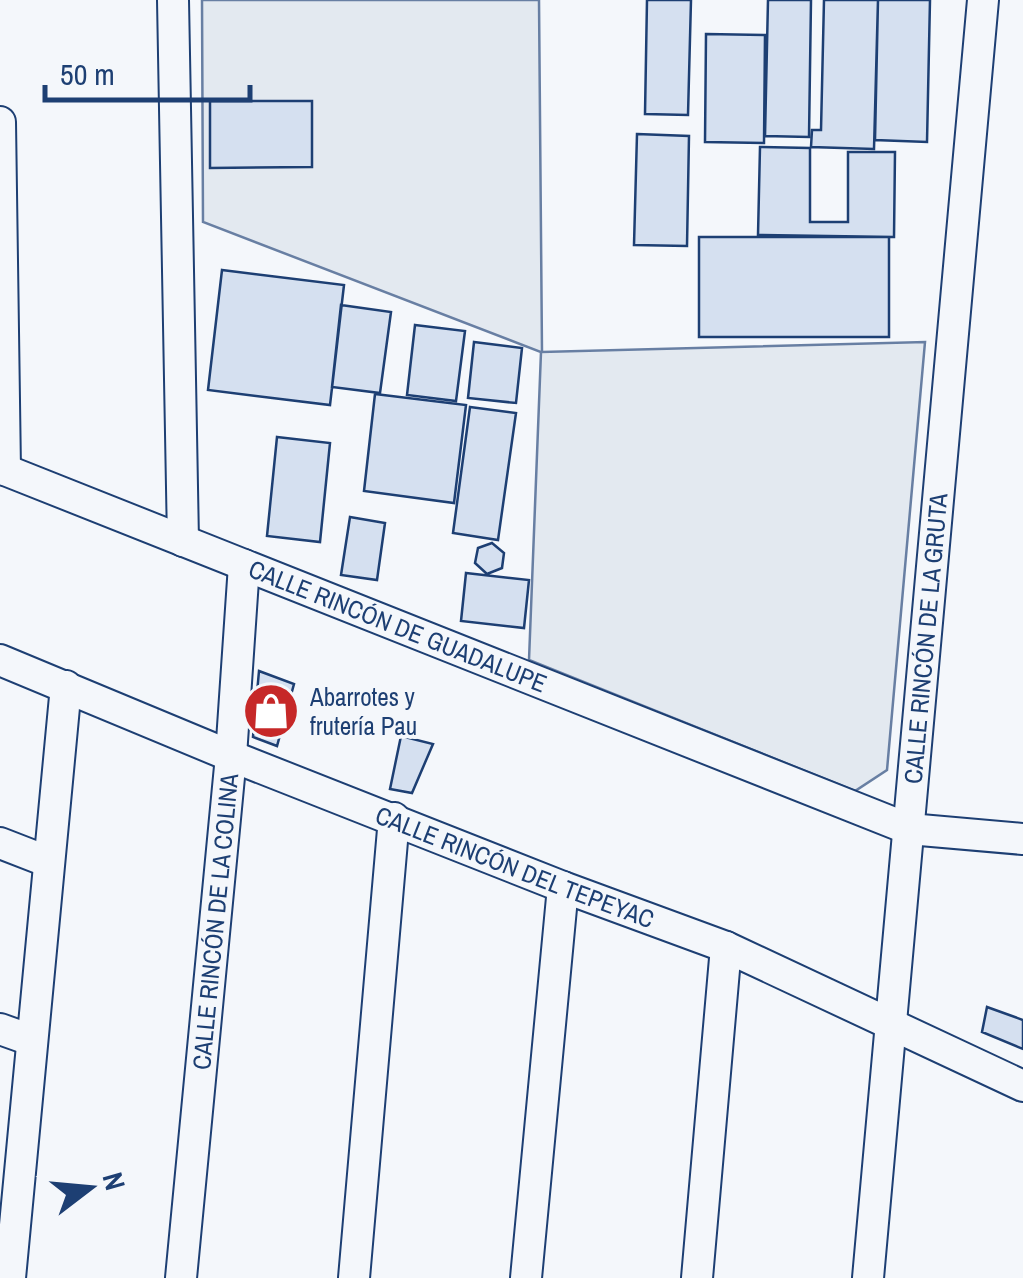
<svg xmlns="http://www.w3.org/2000/svg" width="1023" height="1278" font-family="'Archivo Narrow',sans-serif">
<style>
.green{fill:#e3e9f0;stroke:#687fa3;stroke-width:2.5}
.building{fill:#d5e0f0;stroke:#1d3f73;stroke-width:2.5}
.lines{fill:none;stroke-linecap:round;stroke-linejoin:round}
.minor-casing{stroke:#1d3f73;stroke-width:34}
.minor{stroke:#f4f7fb;stroke-width:30}
.labels{text-anchor:middle;dominant-baseline:central;stroke-width:8;stroke-linejoin:round;paint-order:stroke}
.street-label{font-size:25px;fill:#1d3f73;stroke:#f4f7fb}
.poi-label{font-size:25px;fill:#1d3f73;stroke:#f4f7fb;text-anchor:start}
</style>
<rect width="100%" height="100%" fill="#f4f7fb"/>
<!-- green -->
<path class="green" d="M202 0H539L542 352 925 342 887 770 855 791 529 660 541 352 203 222Z"/>
<!-- building -->
<path class="building" d="M647 0H691L688 115 645 114Z
M768 0H811L809 137 765 136Z
M824 0H878L874 149 811 147 812 130H821Z
M878 0H930L927 142 875 140Z
M706 34 765 35 764 143 705 142Z
M210 101H312V167L210 168Z
M637 134 689 136 687 246 634 245Z
M760 147 810 148V222H848V152H895L894 237 758 235Z
M699 237H889V337H699Z
M222 270 344 285 330 405 208 390Z
M341 305 391 312 380 393 332 387Z
M415 325 465 331 456 401 407 395Z
M474 342 522 348 516 403 468 398Z
M375 394 466 405 454 503 364 491Z
M470 407 516 413 498 540 453 533Z
M277 437 330 443 320 542 267 536Z
M350 517 385 523 377 580 341 575Z
M492 543 504 553 502 568 487 574 475 563 478 548Z
M466 573 529 580 524 628 461 621Z
M259 671 294 684 277 746 253 737Z
M401 736 433 744 412 793 390 789Z
M987 1007 1023 1020V1049L982 1032Z"/>
<g class="lines">
<!-- minor casing -->
<g class="minor-casing">
<g id="minor">
<path d="M173 0 183 541"/>
<path d="M0 122 5 470"/>
<path id="s1" d="M0 468 909 829 1023 839"/>
<path id="s2" d="M0 660 231 756 563 887 726 947 1023 1086"/>
<path d="M0 843 49 862"/>
<path d="M0 1029 31 1040"/>
<path d="M10 1278 66 686"/>
<path id="s3" d="M181 1278 231 756 244 565"/>
<path d="M354 1278 394 818"/>
<path d="M526 1278 563 887"/>
<path d="M697 1278 726 947"/>
<path id="s4" d="M868 1278 983 0"/>
</g>
</g>
<!-- minor -->
<use href="#minor" class="minor"/>
</g>
<!-- icons -->
<defs>
<g id="shop-disc" transform="scale(2.875)"><circle r="9.5" fill="#c62828" stroke="#f4f7fb"/><path d="M-5-2.5h2.3a2.7 3.5 0 0 1 5.4 0H5L5.5 6h-11ZM-1.5-2.5h3a1.5 2.3 0 0 0-3 0Z" fill="#fff"/></g>
</defs>
<g fill-rule="evenodd">
<use href="#shop-disc" x="271" y="711"/>
</g>
<g class="labels">
<!-- street labels -->
<g class="street-label">
<text stroke="none"><textPath href="#s1" startOffset="428">CALLE RINCÓN DE GUADALUPE</textPath></text>
<text stroke="none"><textPath href="#s4" startOffset="642">CALLE RINCÓN DE LA GRUTA</textPath></text>
<text stroke="none"><textPath href="#s2" startOffset="555">CALLE RINCÓN DEL TEPEYAC</textPath></text>
<text stroke="none"><textPath href="#s3" startOffset="358">CALLE RINCÓN DE LA COLINA</textPath></text>
</g>
<!-- poi labels -->
<g class="poi-label">
<text x="310" y="697">Abarrotes y<tspan x="310" dy="29">frutería Pau</tspan></text>
</g>
</g>
<!-- north arrow -->
<g transform="translate(90 1188) rotate(74)" stroke="#f4f7fb" stroke-width="8" paint-order="stroke">
<path d="M0-8L18 38L0 25L-18 38Z" fill="#1d3f73"/>
<text y="-15" font-size="28" font-weight="bold" text-anchor="middle" fill="#1d3f73">N</text>
</g>
<!-- scale -->
<path d="M45 85v15h205v-15" fill="none" stroke="#1d3f73" stroke-width="5"/>
<text x="60" y="85" font-size="30" fill="#1d3f73" stroke="#f4f7fb" stroke-width="8" paint-order="stroke">50 m</text>
</svg>
